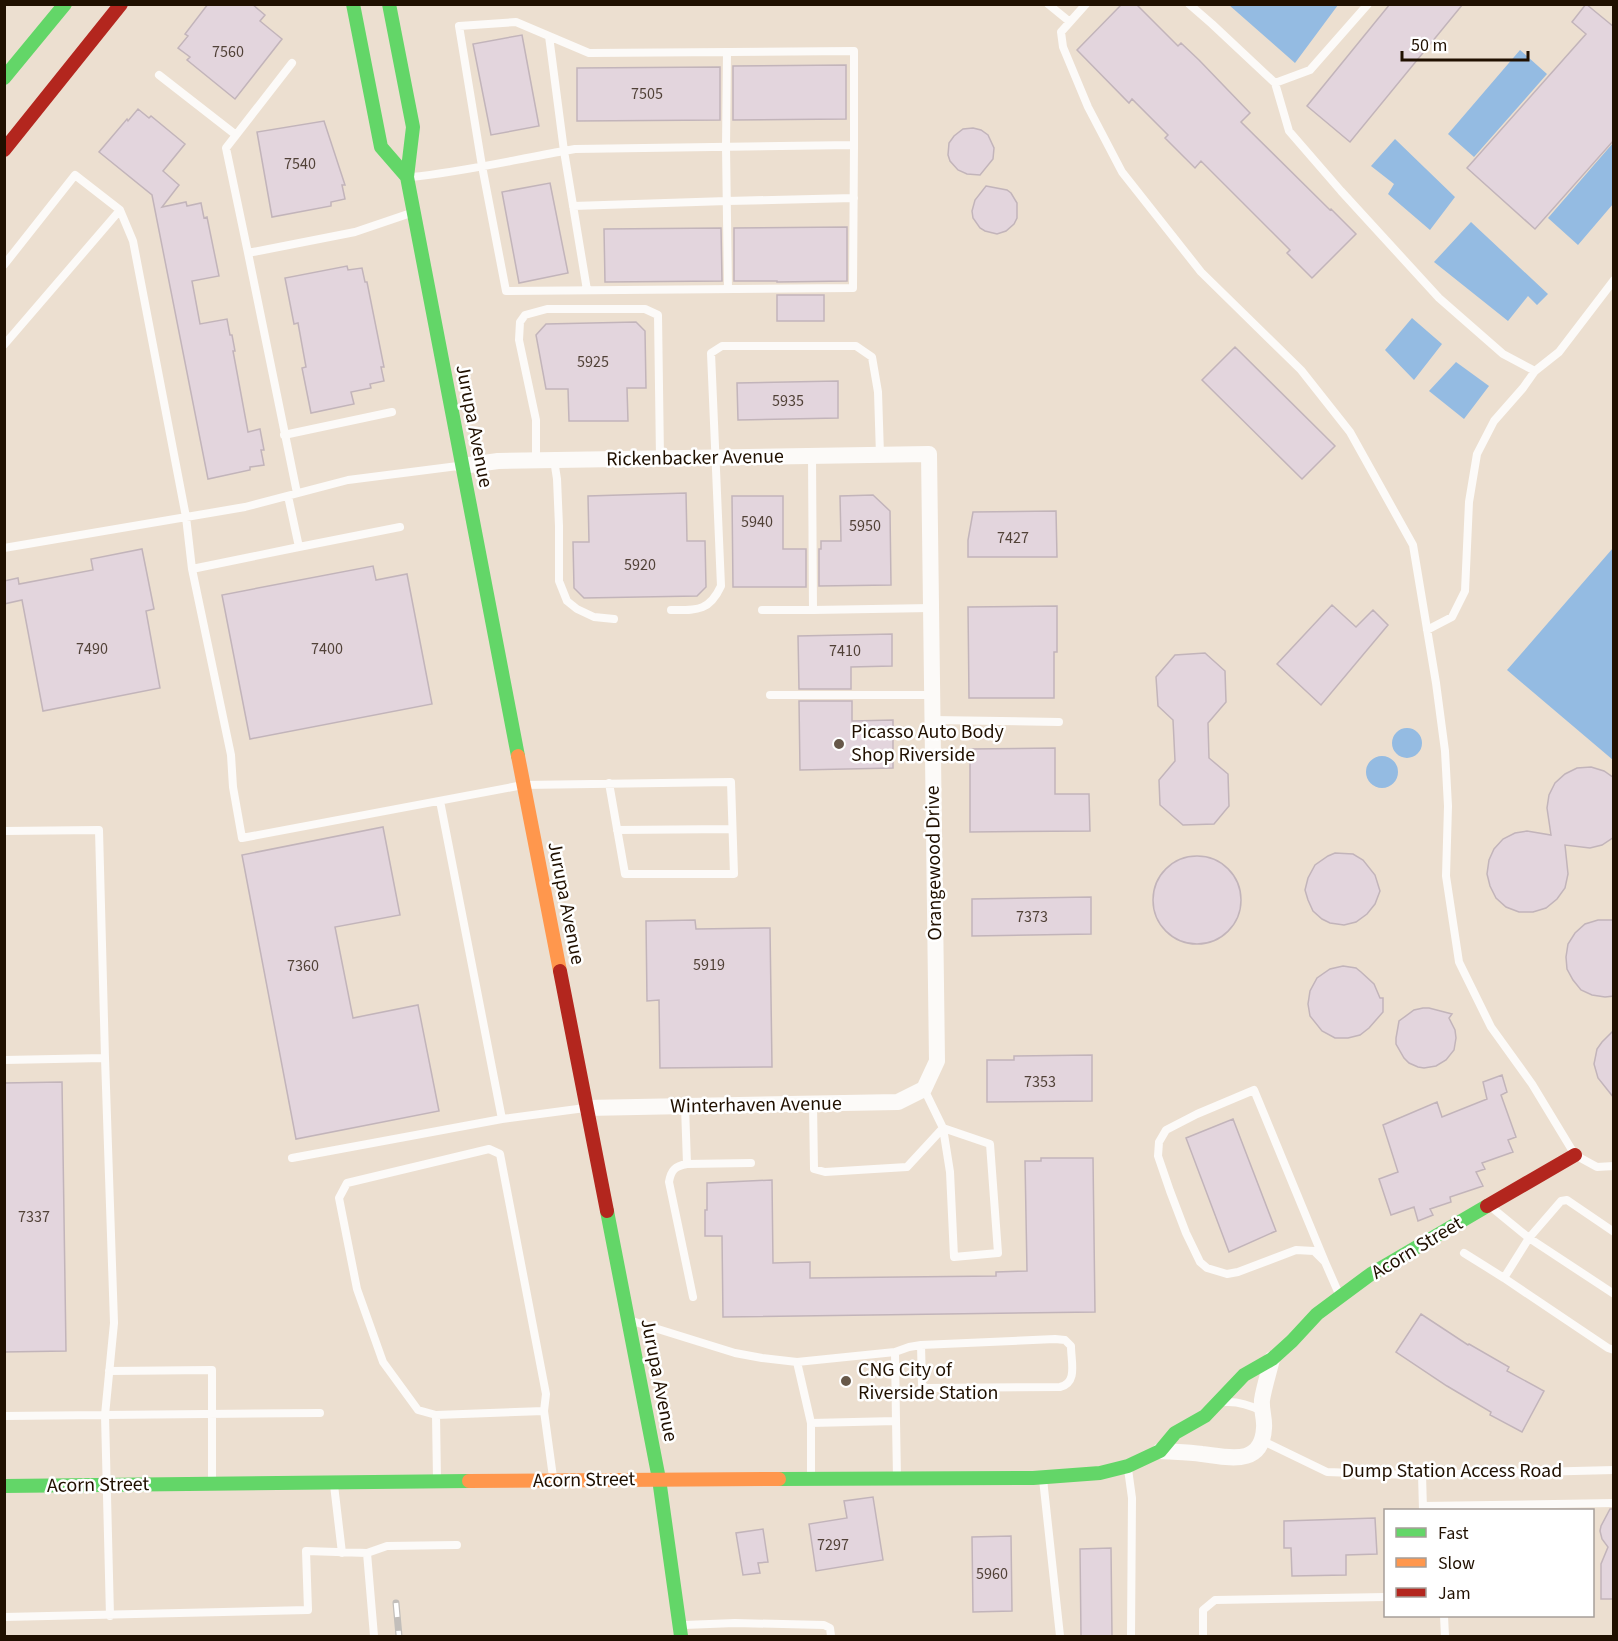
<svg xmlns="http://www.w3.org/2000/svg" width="1618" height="1641" font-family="'Source Sans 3',sans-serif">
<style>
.water{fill:#94bbe2}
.building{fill:#e3d5dd;stroke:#c2b4ba;stroke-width:1.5}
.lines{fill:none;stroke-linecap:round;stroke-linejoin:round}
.lane{stroke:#fcfaf8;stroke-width:8}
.street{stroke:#fcfaf8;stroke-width:16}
.fast{stroke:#63d668;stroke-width:14}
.slow{stroke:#ff974d;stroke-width:14}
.jam{stroke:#b3261e;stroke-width:14}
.rail-casing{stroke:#c2beba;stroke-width:7}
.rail{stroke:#fff;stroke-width:4.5;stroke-dasharray:14;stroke-linecap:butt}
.poi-dot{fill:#675849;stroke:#fff;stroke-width:2}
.labels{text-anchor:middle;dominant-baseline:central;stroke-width:5;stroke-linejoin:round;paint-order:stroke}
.number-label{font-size:16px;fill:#514137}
.street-label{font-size:20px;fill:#201000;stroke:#fff}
.poi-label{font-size:20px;fill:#201000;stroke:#fff;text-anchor:start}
</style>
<rect width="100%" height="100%" fill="#ecdfd0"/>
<!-- water -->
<path class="water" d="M1229 5H1338L1295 63Z
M1520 50 1547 74 1474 157 1448 134Z
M1395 139 1455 197 1430 230 1388 194 1394 184 1371 166Z
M1613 143V204L1578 245 1548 218Z
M1471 222 1548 294 1537 305 1528 296 1508 321 1434 262Z
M1412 318 1442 344 1414 380 1385 350Z
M1456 362 1489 386 1464 419 1429 391Z
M1613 548V760L1507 670Z
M1392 743a15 15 0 1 1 30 0a15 15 0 1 1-30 0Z
M1366 772a16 16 0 1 1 32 0a16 16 0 1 1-32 0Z"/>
<!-- building -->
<path class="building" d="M208 4H252L265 15 260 21 282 39 235 99 187 60 190 57 178 48 188 36 185 34Z
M1122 4H1136L1178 46 1181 43 1199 60 1250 113 1241 122 1330 210 1331 209 1356 234 1312 278 1287 253 1290 250 1201 161 1195 168 1165 138 1168 135 1132 99 1129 103 1077 50Z
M1390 4H1463L1350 142 1307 106Z
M1586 4 1614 27V140L1535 229 1467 168 1586 34 1572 22Z
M522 35 539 126 491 135 473 44Z
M846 65V119L733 120V66Z
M720 67V120L577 121V68Z
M138 109 149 118 151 116 185 144 163 171 179 185 162 207 186 202 187 206 201 203 204 218 207 217 219 276 192 281 200 324 227 319 230 335H232L235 351H233L236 367 248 432 260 429 264 450H261L264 465 250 467V470L208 479 152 195 99 152 127 119 128 121Z
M324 121 345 185H342L345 199 331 202V206L272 217 257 132Z
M973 128 981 130 988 135 994 148 993 159 980 175 967 174 958 170 950 161 948 155 949 143 954 136 963 129Z
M550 183 568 273 519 283 502 192Z
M986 186 1007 190 1011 193 1017 203V218L1014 224 1006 231 997 234 985 231 980 228 973 218 972 211 975 200Z
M847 227V281L777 282V281H734V228Z
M721 228 722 281 605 282 604 229Z
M347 266 348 270 362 268 365 282H367L384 367H381L384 381 370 384 371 388 351 392 354 404 311 413 302 368 306 367 298 323 294 324 285 278Z
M777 295H824V321H777Z
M636 322 645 331 646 388H627L628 421H569L568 389H546L536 335 546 324Z
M1235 347 1335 446 1302 479 1202 380Z
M838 381V418L738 420 737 383Z
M686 493 687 541H705L706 587 697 596 584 598 574 588 573 542H589L588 496Z
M873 495 890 511 891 585 819 586V549H821V541H841L840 496Z
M732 496H783V549H806V587H733Z
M1056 511 1057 557H968V540L973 512Z
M142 549 154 609 146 611 160 688 43 711 22 600 4 604V581L18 578 19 584 93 570 91 559Z
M373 566 376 580 407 574 432 704 250 739 222 595Z
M1332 605 1356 627 1373 610 1388 625 1321 705 1277 664Z
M1057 606V652H1054V698H969L968 607Z
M892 634V666L851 667V689H799L798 636Z
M1205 653 1225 671 1226 702 1208 723 1209 758 1228 774 1229 806 1214 824 1183 825 1160 805 1159 780 1175 761 1173 720 1158 706 1156 677 1175 655Z
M799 701H852V721L893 720V768L800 770Z
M1055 748V794H1089L1090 831 970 832V749Z
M1591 767 1604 771 1614 778V837L1602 845 1590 848 1565 845 1568 874 1565 888 1557 899 1546 908 1533 912H1519L1506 907 1496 898 1490 886 1487 874 1489 860 1494 849 1503 839 1515 833 1527 831 1551 835 1547 808 1549 795 1555 783 1565 774 1577 768Z
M383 827 400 915 335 927 353 1018 418 1005 439 1111 296 1139 242 855Z
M1335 853 1353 854 1363 860 1375 875 1380 891 1375 904 1367 914 1356 922 1344 925 1330 923 1322 919 1313 911 1308 900 1305 890 1308 878 1315 865 1328 856Z
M1153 900a44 44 0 1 1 88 0a44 44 0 1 1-88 0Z
M1091 897V934L972 936V899Z
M695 920 696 929 770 928 772 1067 660 1068 659 1000 647 1001 646 921Z
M1598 920H1614V996L1605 997 1592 995 1581 990 1573 980 1567 969 1566 957 1568 944 1575 933 1585 924Z
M1343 966 1356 968 1361 972 1374 984 1380 998H1383V1012L1369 1028 1360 1035 1348 1038H1335L1322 1031 1310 1016 1308 1004 1310 991 1317 978 1330 969Z
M1423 1008H1429L1452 1014 1449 1018 1455 1030 1456 1038 1454 1050 1446 1060 1436 1066 1424 1068 1418 1067 1409 1063 1404 1058 1396 1044V1038L1399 1021 1414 1010Z
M1614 1030V1098L1598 1078 1594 1064 1597 1049 1602 1042Z
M1092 1055V1101L987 1102V1060H1014V1056Z
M1502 1075 1507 1092 1501 1095 1516 1137 1508 1140 1513 1152 1482 1163 1485 1169 1476 1172 1483 1186 1450 1197 1451 1202 1430 1209 1433 1215 1418 1221 1414 1207 1391 1215 1379 1179 1398 1172 1383 1125 1437 1102 1442 1117 1487 1099 1483 1082Z
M62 1082 66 1351 4 1352V1083Z
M1233 1119 1276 1231 1229 1252 1186 1138Z
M1041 1158H1093L1095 1312 723 1317 722 1236H705V1210H707V1183L772 1180 773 1263 810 1262V1278L996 1276V1272L1027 1271 1025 1161H1041Z
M1421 1314 1468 1345 1469 1344 1509 1367 1507 1371 1544 1391 1522 1432 1490 1415 1491 1412 1447 1386 1396 1352Z
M873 1497 883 1560 816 1571 809 1524 847 1518 844 1501Z
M1610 1509H1614V1599H1601V1564L1608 1547 1602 1539 1600 1531 1601 1526Z
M1375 1518 1377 1554 1346 1555V1575L1292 1576 1291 1548H1284V1521Z
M763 1529 768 1562 758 1563 760 1573 743 1575 736 1533Z
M1011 1536 1012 1611 973 1612 972 1537Z
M1111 1548 1112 1636H1081L1080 1549Z"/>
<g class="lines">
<!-- lane -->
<path class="lane" d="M1048 4 1070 22
M1086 4 1061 32 1063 47 1088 107 1122 172 1201 272 1301 370 1350 432 1413 545 1436 683 1445 751 1448 806 1446 876 1459 962 1491 1027 1532 1084 1575 1155 1597 1167 1614 1166
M1189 4 1212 24 1275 83 1289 131 1341 191 1439 298 1503 354 1535 371 1559 352 1614 280
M549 36 564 151 587 290
M727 52 726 147 728 289
M159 75 236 135
M1275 83 1310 70 1368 4
M411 177C462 172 513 160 564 151L575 149 854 145 853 288 506 291 482 166 459 26 516 22 589 53 854 51V145
M573 206 727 201 854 198
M248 253 226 148 292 63
M4 265 75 175 120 210 133 241 186 517 192 569
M4 345 120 210
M284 435 392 412
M812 456 813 610 931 608
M536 460V420L519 340 520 322 525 315 547 309H645L658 315 660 458
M554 460 557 479 559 526V581L567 601 577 609 594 617 614 619
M297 493 248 253 355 232 411 213
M288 496 299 547 400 527
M299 547 192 569 231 755 233 787 242 838 523 785 731 782 734 874H625L609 783
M4 548 245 507 348 480 458 466
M671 610C696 610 709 612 721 586L711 353 722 346H856L872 357 878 392 880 455
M762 610H813
M1427 630 1452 617 1465 591 1469 502 1477 454 1494 421 1523 388 1535 371
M770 695H932
M932 720 1059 722
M440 801 502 1119 585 1108
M617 830 732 829
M4 831 99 830 105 1058
M4 1060 105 1058 114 1323 105 1415 320 1413
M813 1104 814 1169 825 1172 907 1167 943 1128 990 1144 998 1253 954 1257 950 1172 943 1128 924 1089
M685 1106 687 1164C675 1166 671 1170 669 1182L693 1297
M292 1158 502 1119
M687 1164 751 1163
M1491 1207 1529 1238 1614 1294
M1614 1232 1567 1200 1561 1201 1529 1238 1504 1278 1608 1348 1614 1350
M1464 1253 1504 1278
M1325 1262 1254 1090 1197 1114 1166 1130 1159 1142 1158 1156 1170 1191 1186 1233 1200 1262 1207 1268 1227 1274 1238 1272 1296 1250 1314 1251 1325 1262 1339 1294
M632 1321 735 1353 762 1358 797 1362
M895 1352 909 1347 921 1345 1055 1339 1065 1340 1071 1346C1071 1362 1078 1383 1060 1387L926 1388 922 1385 921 1345
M109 1371 212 1370V1483
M1225 1402C1239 1401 1250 1405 1262 1411
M436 1415 418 1410 383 1362 357 1289 339 1198 347 1183 489 1149 500 1154 546 1394 544 1411
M4 1416 105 1415 110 1616
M896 1421 897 1478
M811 1423 896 1421 895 1352 797 1362 811 1423V1477
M1261 1440 1327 1472 1408 1475 1614 1470
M1128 1469 1132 1498 1131 1636
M1422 1474 1423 1510
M1043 1479 1060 1636
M437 1480 436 1415 544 1411 553 1477
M334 1485 342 1553
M1423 1506 1614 1503
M367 1553 387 1546 457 1545
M1444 1616 1445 1636
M4 1617 308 1610 306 1551 367 1553 374 1636
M684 1625 735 1623 824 1625 830 1628 831 1636
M1203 1636V1610L1215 1600 1386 1597"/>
<!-- street -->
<path class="street" d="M462 466 498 461 929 454 937 1061 924 1089 898 1102 586 1108
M1160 1451C1174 1452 1188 1452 1202 1454 1228 1457 1262 1467 1264 1428 1265 1419 1261 1410 1262 1400 1264 1387 1269 1372 1272 1359"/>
<!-- fast -->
<path class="fast" d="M353 4 381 147 407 177
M389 4 413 127 407 177 518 756
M4 78 65 4
M607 1211 659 1479 681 1636
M779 1479 1033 1478 1100 1473 1128 1466 1160 1451 1175 1433 1205 1416 1244 1375 1272 1359 1292 1341 1317 1314 1371 1274 1487 1206
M4 1486 469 1481"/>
<!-- slow -->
<path class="slow" d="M518 756 560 971
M469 1481 779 1479"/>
<!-- jam -->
<path class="jam" d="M4 150 121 4
M560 971 607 1211
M1487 1206 1575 1155"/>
<!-- rail casing -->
<g class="rail-casing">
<path id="rail" d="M396 1603 399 1636"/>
</g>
<!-- rail -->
<use href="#rail" class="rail"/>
</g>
<!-- markers -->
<g class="poi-dot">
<circle cx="839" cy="744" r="6"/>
<circle cx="846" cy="1381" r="6"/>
</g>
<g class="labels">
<!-- number labels -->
<g class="number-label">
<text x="228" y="52">7560</text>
<text x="647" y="94">7505</text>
<text x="300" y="164">7540</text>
<text x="593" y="362">5925</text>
<text x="788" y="401">5935</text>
<text x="757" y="522">5940</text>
<text x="865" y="526">5950</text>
<text x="1013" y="538">7427</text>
<text x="640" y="565">5920</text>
<text x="92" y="649">7490</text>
<text x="327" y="649">7400</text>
<text x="845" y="651">7410</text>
<text x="1032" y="917">7373</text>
<text x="709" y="965">5919</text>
<text x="303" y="966">7360</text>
<text x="1040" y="1082">7353</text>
<text x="34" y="1217">7337</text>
<text x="833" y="1545">7297</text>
<text x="992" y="1574">5960</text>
</g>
<!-- street labels -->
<g class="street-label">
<text transform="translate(474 426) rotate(79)">Jurupa Avenue</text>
<text transform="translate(695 458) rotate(-1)">Rickenbacker Avenue</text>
<text transform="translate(934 863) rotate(-91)">Orangewood Drive</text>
<text transform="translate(566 903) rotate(79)">Jurupa Avenue</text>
<text transform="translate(756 1105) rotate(-1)">Winterhaven Avenue</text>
<text transform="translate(1417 1248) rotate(-31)">Acorn Street</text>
<text transform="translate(659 1380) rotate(79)">Jurupa Avenue</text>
<text x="1452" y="1471">Dump Station Access Road</text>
<text transform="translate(584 1480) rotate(-1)">Acorn Street</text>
<text transform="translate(98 1485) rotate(-1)">Acorn Street</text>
</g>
<!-- poi labels -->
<g class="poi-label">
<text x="851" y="732">Picasso Auto Body<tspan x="851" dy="23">Shop Riverside</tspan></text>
<text x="858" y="1370">CNG City of<tspan x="858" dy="23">Riverside Station</tspan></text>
</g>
</g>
<!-- border -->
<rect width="1618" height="1641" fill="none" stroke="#201000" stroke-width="12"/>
<!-- legend -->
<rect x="1384" y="1509" width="210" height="108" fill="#ffffff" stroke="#a69f99" stroke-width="1.5"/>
<rect x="1396" y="1528" width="30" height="9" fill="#63d668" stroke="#a69f99" stroke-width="1.5"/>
<text x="1438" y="1539" font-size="18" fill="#201000">Fast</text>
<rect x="1396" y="1558" width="30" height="9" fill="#ff974d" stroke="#a69f99" stroke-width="1.5"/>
<text x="1438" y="1569" font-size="18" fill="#201000">Slow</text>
<rect x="1396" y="1588" width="30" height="9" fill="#b3261e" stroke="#a69f99" stroke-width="1.5"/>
<text x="1438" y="1599" font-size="18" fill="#201000">Jam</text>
<!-- scale -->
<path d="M1402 51v9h126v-9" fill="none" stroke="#201000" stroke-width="3"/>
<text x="1411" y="51" font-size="18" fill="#201000" stroke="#ffffff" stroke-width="4.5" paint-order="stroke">50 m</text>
</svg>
